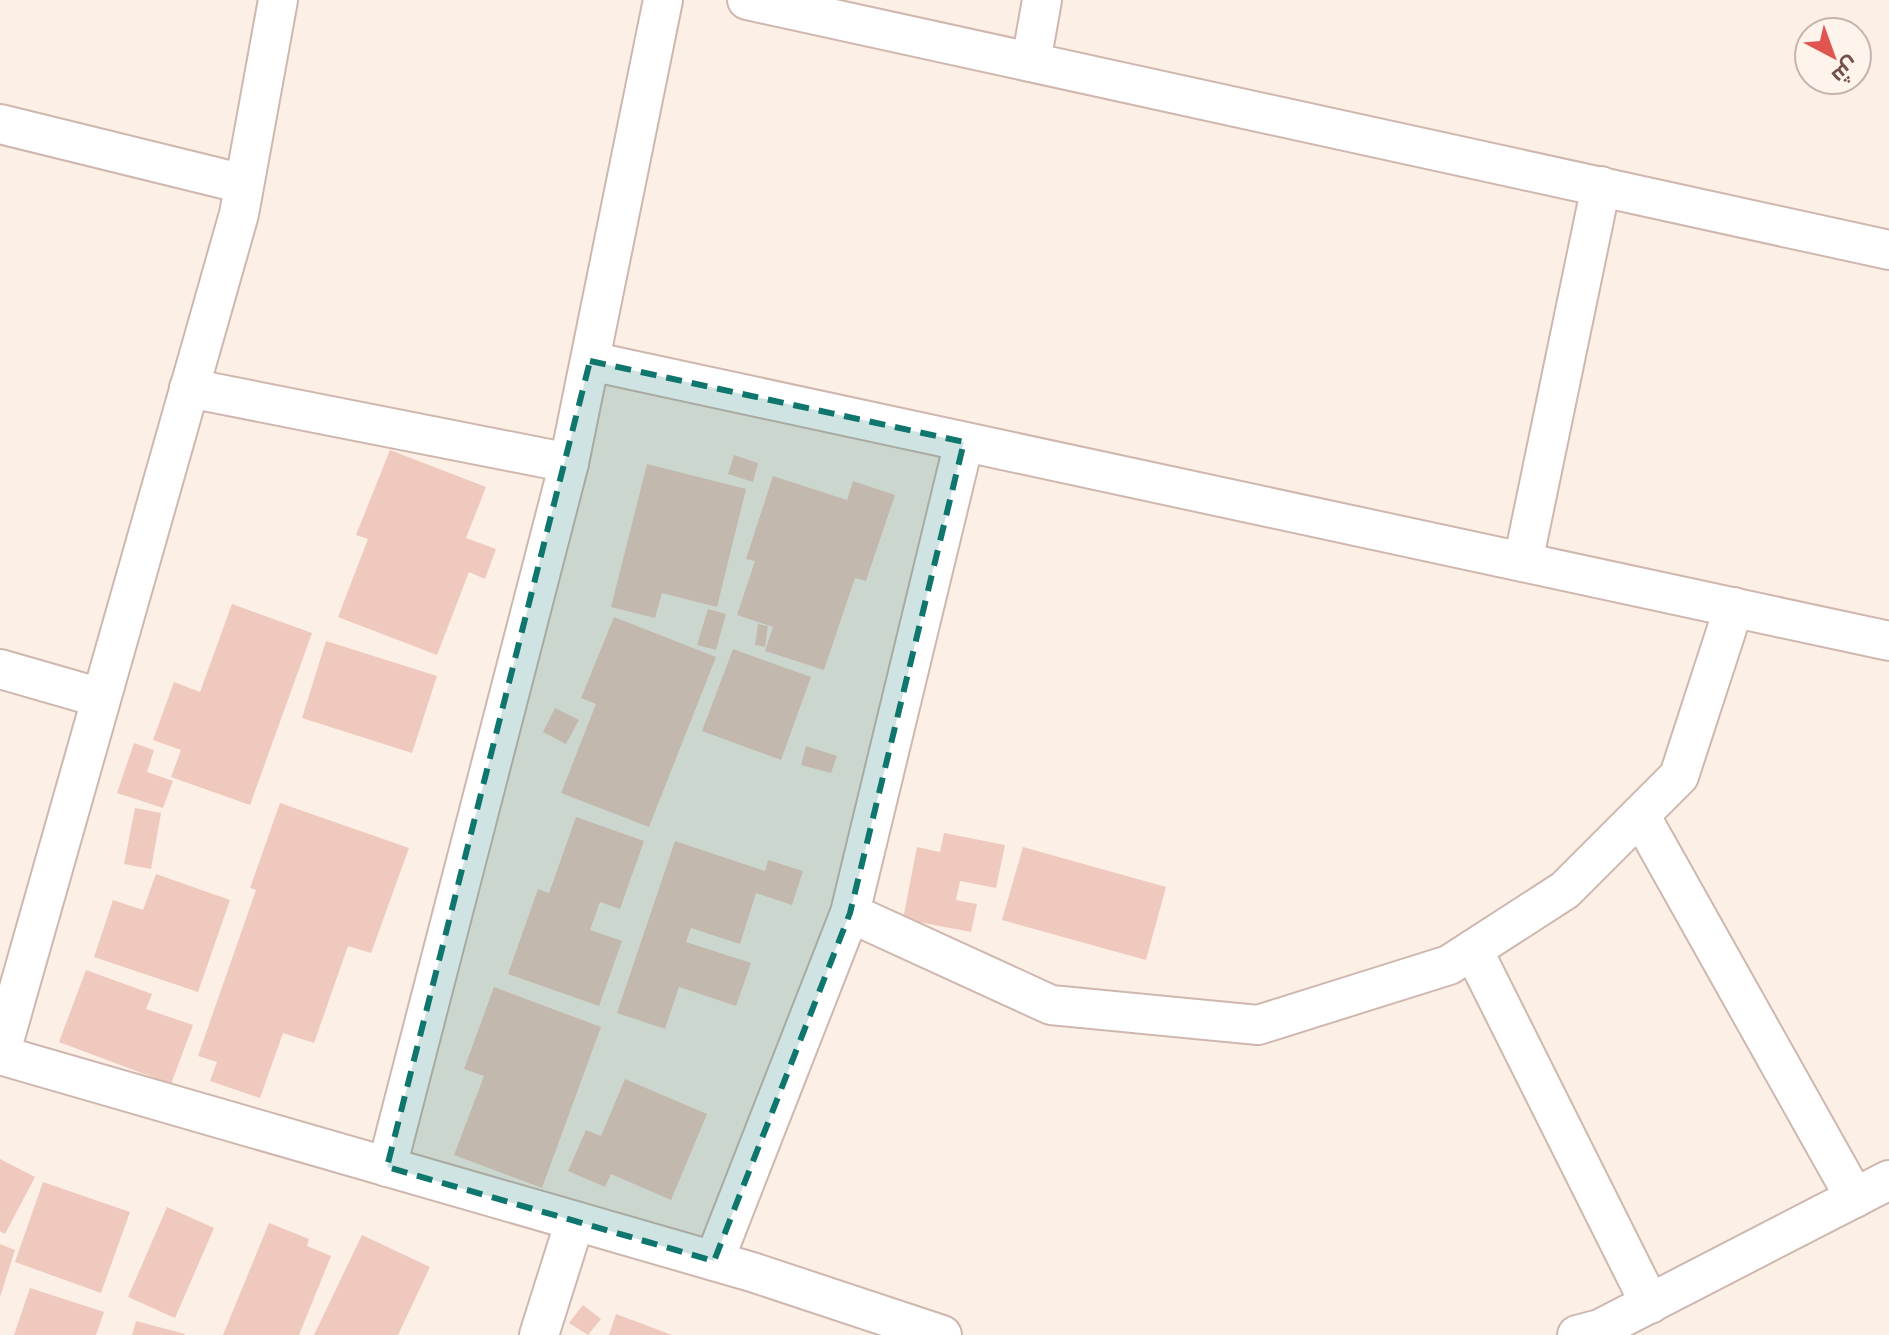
<svg xmlns="http://www.w3.org/2000/svg" width="1889" height="1335" viewBox="0 0 1889 1335" font-family="'PT Sans Narrow',Cairo,sans-serif">
<rect width="100%" height="100%" fill="#fbefe6"/>
<g fill="#f0c9be">
<polygon points="390,450 486,487 466,538 496,549 485,579 469,572 437,655 338,617 368,539 356,535"/>
<polygon points="734,455 758,463 753,482 728,474"/>
<polygon points="647,464 746,489 717,607 662,593 655,618 611,607"/>
<polygon points="773,476 847,500 853,481 895,495 866,581 855,578 824,670 765,651 773,627 737,615 755,561 746,559"/>
<polygon points="232,604 312,633 250,805 171,777 181,750 153,740 174,682 200,692"/>
<polygon points="708,609 726,614 716,650 697,645"/>
<polygon points="614,617 716,657 649,827 561,793 596,704 581,698"/>
<polygon points="758,624 768,626 765,647 755,645"/>
<polygon points="326,641 437,676 412,753 302,718"/>
<polygon points="733,649 811,677 781,760 702,731"/>
<polygon points="555,708 579,720 566,744 543,732"/>
<polygon points="134,743 154,750 147,772 173,781 163,808 117,793"/>
<polygon points="806,746 837,756 831,773 801,765"/>
<polygon points="280,803 409,848 371,953 348,946 314,1043 283,1033 260,1098 210,1081 217,1062 198,1056 256,890 250,888"/>
<polygon points="135,808 161,813 151,869 124,864"/>
<polygon points="576,817 644,841 620,909 600,902 590,930 622,941 599,1006 508,974 538,889 549,893"/>
<polygon points="944,833 1005,845 996,888 960,881 956,900 977,904 971,932 903,919 917,847 940,852"/>
<polygon points="675,841 765,871 768,860 803,871 792,905 756,893 740,944 691,928 686,942 751,963 736,1006 679,987 665,1029 617,1013"/>
<polygon points="1023,847 1166,887 1146,960 1002,920"/>
<polygon points="156,874 230,900 198,992 94,957 113,900 143,910"/>
<polygon points="86,970 152,994 146,1009 193,1025 171,1084 59,1042"/>
<polygon points="494,987 601,1027 542,1188 454,1155 484,1076 464,1069"/>
<polygon points="625,1079 707,1114 671,1200 611,1174 605,1187 568,1171 586,1130 601,1136"/>
<polygon points="0,1159 35,1177 5,1234 0,1231"/>
<polygon points="43,1182 130,1212 101,1293 15,1262"/>
<polygon points="167,1207 214,1228 175,1318 128,1297"/>
<polygon points="269,1223 309,1239 307,1246 331,1256 299,1335 223,1335"/>
<polygon points="362,1235 430,1267 398,1335 314,1335"/>
<polygon points="0,1244 15,1250 0,1297"/>
<polygon points="30,1288 104,1312 96,1335 14,1335"/>
<polygon points="583,1305 601,1319 588,1335 569,1323"/>
<polygon points="616,1314 672,1335 609,1335"/>
<polygon points="136,1321 185,1334 184,1335 132,1335"/>
</g>
<g fill="none" stroke-linecap="round" stroke-linejoin="round">
<defs>
<g id="minor">
<polyline points="747,0 1889,250"/>
<polyline points="1031,62 1042,0"/>
<polyline points="0,124 244,184"/>
<polyline points="590,361 1889,641"/>
<polyline points="189,388 569,463"/>
<polyline points="1523,562 1601,186"/>
<polyline points="0,669 101,698"/>
<polyline points="1640,815 1855,1198"/>
<polyline points="850,913 1051,1005 1258,1025 1449,965 1565,890 1679,776 1734,607"/>
<polyline points="1473,950 1650,1304"/>
<polyline points="0,1055 239,214 278,0"/>
<polyline points="0,1055 752,1272 942,1335"/>
<polyline points="387,1167 569,463 663,0"/>
<polyline points="714,1261 850,913 964,442"/>
<polyline points="539,1335 575,1221"/>
<polyline points="1577,1335 1600,1329 1889,1180"/>
</g>
</defs>
<use href="#minor" stroke="#cfb7af" stroke-width="42"/>
<use href="#minor" stroke="#fff" stroke-width="38"/>
</g>
<path fill="#0f766e" fill-opacity="0.2" stroke="#0f766e" stroke-width="6" stroke-dasharray="16 10" stroke-linejoin="round" d="M590,361l374,81 -114,471 -136,348 -327,-94z"/>
<g transform="translate(1833 56) rotate(139)"><circle r="38" fill="#fef4ec" stroke="#c6b3ac" stroke-width="2"/>
<path d="M0-6L14 30L0 20L-14 30Z" fill="#e05550"/>
<text y="-12" font-size="22" font-weight="bold" text-anchor="middle" fill="#73524b">ش</text>
</g>
</svg>
